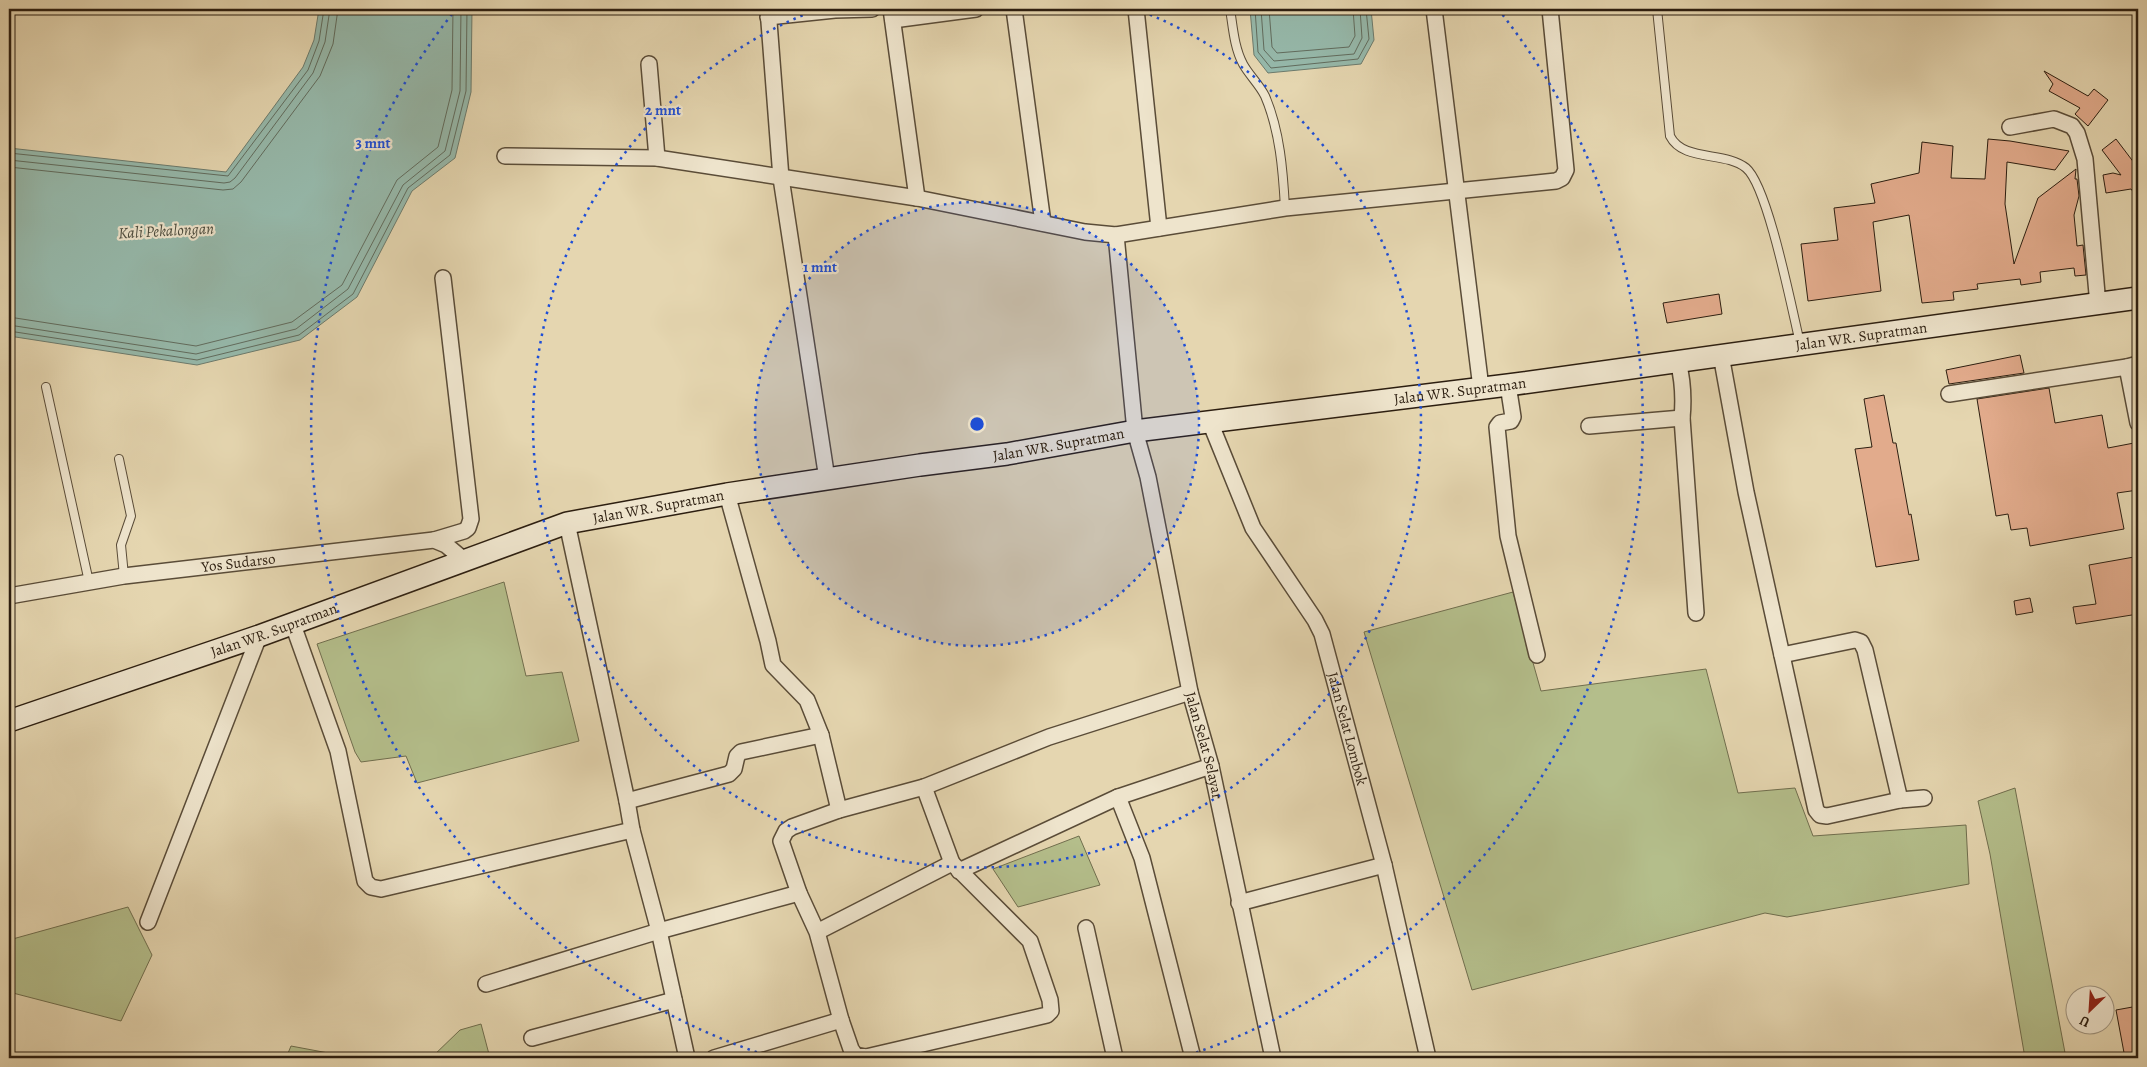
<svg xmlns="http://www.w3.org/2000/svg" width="2147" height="1067" viewBox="0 0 2147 1067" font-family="Alegreya,serif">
<rect width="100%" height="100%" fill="#e5d6b0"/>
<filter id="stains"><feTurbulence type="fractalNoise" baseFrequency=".004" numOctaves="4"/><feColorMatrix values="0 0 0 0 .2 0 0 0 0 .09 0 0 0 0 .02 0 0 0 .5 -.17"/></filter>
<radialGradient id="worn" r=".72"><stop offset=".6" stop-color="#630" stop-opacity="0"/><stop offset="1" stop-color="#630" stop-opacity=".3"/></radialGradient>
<g fill="#b4be8b" stroke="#706e4e">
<polygon points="504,582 526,676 562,672 579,741 417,783 406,756 361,762 355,752 317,644"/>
<polygon points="1513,592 1541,691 1706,669 1738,793 1795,788 1813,836 1966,825 1969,884 1787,917 1765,913 1472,990 1364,632"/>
<polygon points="2015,788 2066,1058 2025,1058 1990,854 1978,801"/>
<polygon points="1079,836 1100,885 1018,907 993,869"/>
<polygon points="128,907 152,955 121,1021 9,992 9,940"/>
<polygon points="481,1024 490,1058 431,1058 460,1030"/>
<polygon points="291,1046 339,1055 340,1058 286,1058"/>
</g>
<g fill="#96b9ab" stroke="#6c7b6d">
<polygon points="319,9 472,9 471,92 455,158 412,191 357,297 300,340 197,365 9,336 9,148 226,172 303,67 314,40"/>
<polygon points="1250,9 1371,9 1374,40 1361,64 1268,73 1254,55"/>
</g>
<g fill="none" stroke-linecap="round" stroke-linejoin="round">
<g stroke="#616c5e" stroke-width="1">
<polyline points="1255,9 1258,52 1271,68 1358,59 1369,39 1366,9"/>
<polyline points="1261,9 1264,50 1274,61 1354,54 1362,38 1360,9"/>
<polyline points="1269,9 1272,47 1277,53 1349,47 1355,36 1353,9"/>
<polyline points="9,153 228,176 308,70 319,41 324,9"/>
<polyline points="9,160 224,183 230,182 235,178 313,73 325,42 330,9"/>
<polyline points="9,167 223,190 233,189 241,182 320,76 333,44 338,9"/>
<polyline points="9,317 196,346 292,322 342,285 397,180 438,147 452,90 453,9"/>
<polyline points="9,325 196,354 296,329 348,289 403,185 445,151 460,91 461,9"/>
<polyline points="9,331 197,360 299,335 353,294 408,188 450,155 466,91 467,9"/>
</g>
</g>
<g fill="#e2ab8c" stroke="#2c1e10">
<polygon points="2044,71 2088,96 2094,89 2108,100 2088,126 2075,114 2080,108 2049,91 2053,84"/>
<polygon points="1988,139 2010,141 2069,151 2055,170 2007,162 2005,204 2014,264 2038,198 2076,169 2075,179 2077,179 2079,196 2074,215 2077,246 2083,245 2086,275 2075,276 2074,268 2040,272 2041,282 2021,285 2020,279 1977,284 1978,289 1953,292 1954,300 1922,303 1909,215 1873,222 1881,291 1808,301 1801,244 1838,240 1834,208 1875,203 1871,184 1919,173 1922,142 1953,146 1951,178 1985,179"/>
<polygon points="2116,139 2138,168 2138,198 2131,189 2106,193 2103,175 2113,173 2121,175 2102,150"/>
<polygon points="1719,294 1722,314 1667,323 1663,303"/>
<polygon points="2020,355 2024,373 1949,384 1946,370"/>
<polygon points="2049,388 2055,423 2102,415 2108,448 2134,443 2138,468 2138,490 2117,493 2124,529 2030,546 2027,528 2011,530 2008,514 1996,516 1977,399"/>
<polygon points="1884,395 1893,443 1896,443 1909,515 1911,514 1919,560 1876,567 1855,449 1872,447 1864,399"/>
<polygon points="2134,557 2138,582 2138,614 2076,624 2073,607 2096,604 2089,565"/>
<polygon points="2030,598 2033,612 2016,615 2014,601"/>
<polygon points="2138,1006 2138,1058 2125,1058 2116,1010"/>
</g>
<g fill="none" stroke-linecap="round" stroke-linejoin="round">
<defs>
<g id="lane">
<path d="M1230,9c3,18 4,38 13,55 6,11 16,20 22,32 15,35 18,75 20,112"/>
<path d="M1657,9l13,127c13,26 55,15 76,32 22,18 46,142 54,175"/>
<polyline points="46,387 89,582"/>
<polyline points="119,459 131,516 121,545 124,576"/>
</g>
<g id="street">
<polyline points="768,9 781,178 827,479"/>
<polyline points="891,9 917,198"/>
<polyline points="1014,9 1043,223"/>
<polyline points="1136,9 1159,228"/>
<polyline points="1434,9 1481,388"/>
<polyline points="768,17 835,10 872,9"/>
<polyline points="893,20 976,9"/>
<polyline points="649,64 657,158"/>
<polyline points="2010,127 2054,119 2072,126 2077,133 2085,159 2098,305"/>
<polyline points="505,156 657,158 917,198 1085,232 1116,235 1285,208 1556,181 1562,178 1566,170 1550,9"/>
<path id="s1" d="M1116,235l19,196 13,46 42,215 21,74 62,292"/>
<polyline points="1721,355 1746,492 1816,810 1820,815 1827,816 1900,800 1924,798"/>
<path d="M1678,361c5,20 6,37 4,57l14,195"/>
<polyline points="2138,364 2127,367 2138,423"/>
<polyline points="1508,385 1513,417 1511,421 1500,423 1497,427 1508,536 1537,655"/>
<polyline points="1949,394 2127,367"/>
<path id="s2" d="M1210,422l43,106 62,92 7,14 62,231 44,193"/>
<polyline points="1589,426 1682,418"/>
<polyline points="727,494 768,641 773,665 807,700 821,735 839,810"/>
<polyline points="567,523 627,801 632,830 659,931 687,1058"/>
<polyline points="434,540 464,531 468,528 471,519 443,278"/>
<path id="s3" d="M9,596l115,-20 310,-36 12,5 18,15"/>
<polyline points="292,622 338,751 365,881 371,887 381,889 632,830"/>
<polyline points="1782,655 1855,640 1861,642 1865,650 1900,800"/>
<polyline points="924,787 952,863"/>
<polyline points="1118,797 1142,858 1193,1058"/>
<polyline points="627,801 729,774 734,769 737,756 741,752 821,735"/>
<polyline points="959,871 1118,797 1211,766"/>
<polyline points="1239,903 1384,865"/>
<polyline points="148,922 259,636"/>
<polyline points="1086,928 1115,1058"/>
<polyline points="817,932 952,863 1030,941 1050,1000 1051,1011 1047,1015 866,1057 855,1055 851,1049 841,1020 817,932 799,893 781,841 786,831 792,827 839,810 924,787 1049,737 1190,692"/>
<polyline points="486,984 659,931 799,893"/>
<polyline points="532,1038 674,1000"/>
<polyline points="714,1058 841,1020"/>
</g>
<g id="secondary">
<path id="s4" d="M9,721l250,-85 308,-113 160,-29 193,-29 87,-11 128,-23 373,-46 630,-87"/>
</g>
</defs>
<use href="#lane" stroke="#5a4c38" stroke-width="10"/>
<use href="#street" stroke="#5a4c38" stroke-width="18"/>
<use href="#secondary" stroke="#2c1e10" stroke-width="24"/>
<use href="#lane" stroke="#eee4cc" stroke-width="8"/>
<use href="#street" stroke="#eee4cc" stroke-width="15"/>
<use href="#secondary" stroke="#eee4cc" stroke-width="21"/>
</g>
<circle cx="977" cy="424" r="222" fill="#1d4ed8" fill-opacity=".12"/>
<g fill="none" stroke="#1d4ed8" stroke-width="2.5" stroke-dasharray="2.5 5">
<circle cx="977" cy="424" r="222"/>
<path d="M1136 9A444 444 0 1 1 818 9"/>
<path d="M771 1057A666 666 0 0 1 456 9M1498 9A666 666 0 0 1 1183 1057"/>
</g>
<g text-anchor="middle" stroke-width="4.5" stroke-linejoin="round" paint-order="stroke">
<g font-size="15" fill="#2c1e10" stroke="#eee4cc">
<text dy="5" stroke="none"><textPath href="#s4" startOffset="1900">Jalan WR. Supratman</textPath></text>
<text dy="5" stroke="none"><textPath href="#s4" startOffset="1495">Jalan WR. Supratman</textPath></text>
<text dy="5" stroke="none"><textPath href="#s4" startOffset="1090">Jalan WR. Supratman</textPath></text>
<text dy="5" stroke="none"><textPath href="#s4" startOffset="685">Jalan WR. Supratman</textPath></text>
<text dy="5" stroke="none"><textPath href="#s3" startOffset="232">Yos Sudarso</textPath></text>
<text dy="5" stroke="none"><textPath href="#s4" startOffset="280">Jalan WR. Supratman</textPath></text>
<text dy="5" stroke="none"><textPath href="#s2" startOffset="339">Jalan Selat Lombok</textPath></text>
<text dy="5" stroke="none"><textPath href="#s1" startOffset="519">Jalan Selat Selayar</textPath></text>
</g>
<g font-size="16" font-style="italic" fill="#4c4c3e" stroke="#eee4cc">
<text transform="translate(166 230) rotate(-3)" y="6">Kali Pekalongan</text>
</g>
</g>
<circle cx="977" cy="424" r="8" fill="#1d4ed8" stroke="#eee4cc" stroke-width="2.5"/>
<g font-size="15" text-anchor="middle" font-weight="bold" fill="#1d4ed8" stroke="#eee4cc" stroke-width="4.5" stroke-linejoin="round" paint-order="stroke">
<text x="663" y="115">2 mnt</text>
<text x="373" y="148">3 mnt</text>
<text x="820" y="272">1 mnt</text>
</g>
<rect width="2147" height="1067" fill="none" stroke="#e5d6b0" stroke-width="30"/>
<rect x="10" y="10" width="2127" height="1047" fill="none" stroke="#2c1e10" stroke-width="2.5"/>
<rect x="15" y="15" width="2117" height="1037" fill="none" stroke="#2c1e10"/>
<g transform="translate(2090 1010) rotate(205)"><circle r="24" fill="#eee4cc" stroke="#a09581"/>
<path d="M0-4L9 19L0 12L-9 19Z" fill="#8f2418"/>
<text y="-8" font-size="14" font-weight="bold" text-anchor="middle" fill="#2c1e10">U</text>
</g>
<rect width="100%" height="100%" filter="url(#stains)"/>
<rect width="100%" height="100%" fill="url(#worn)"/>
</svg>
